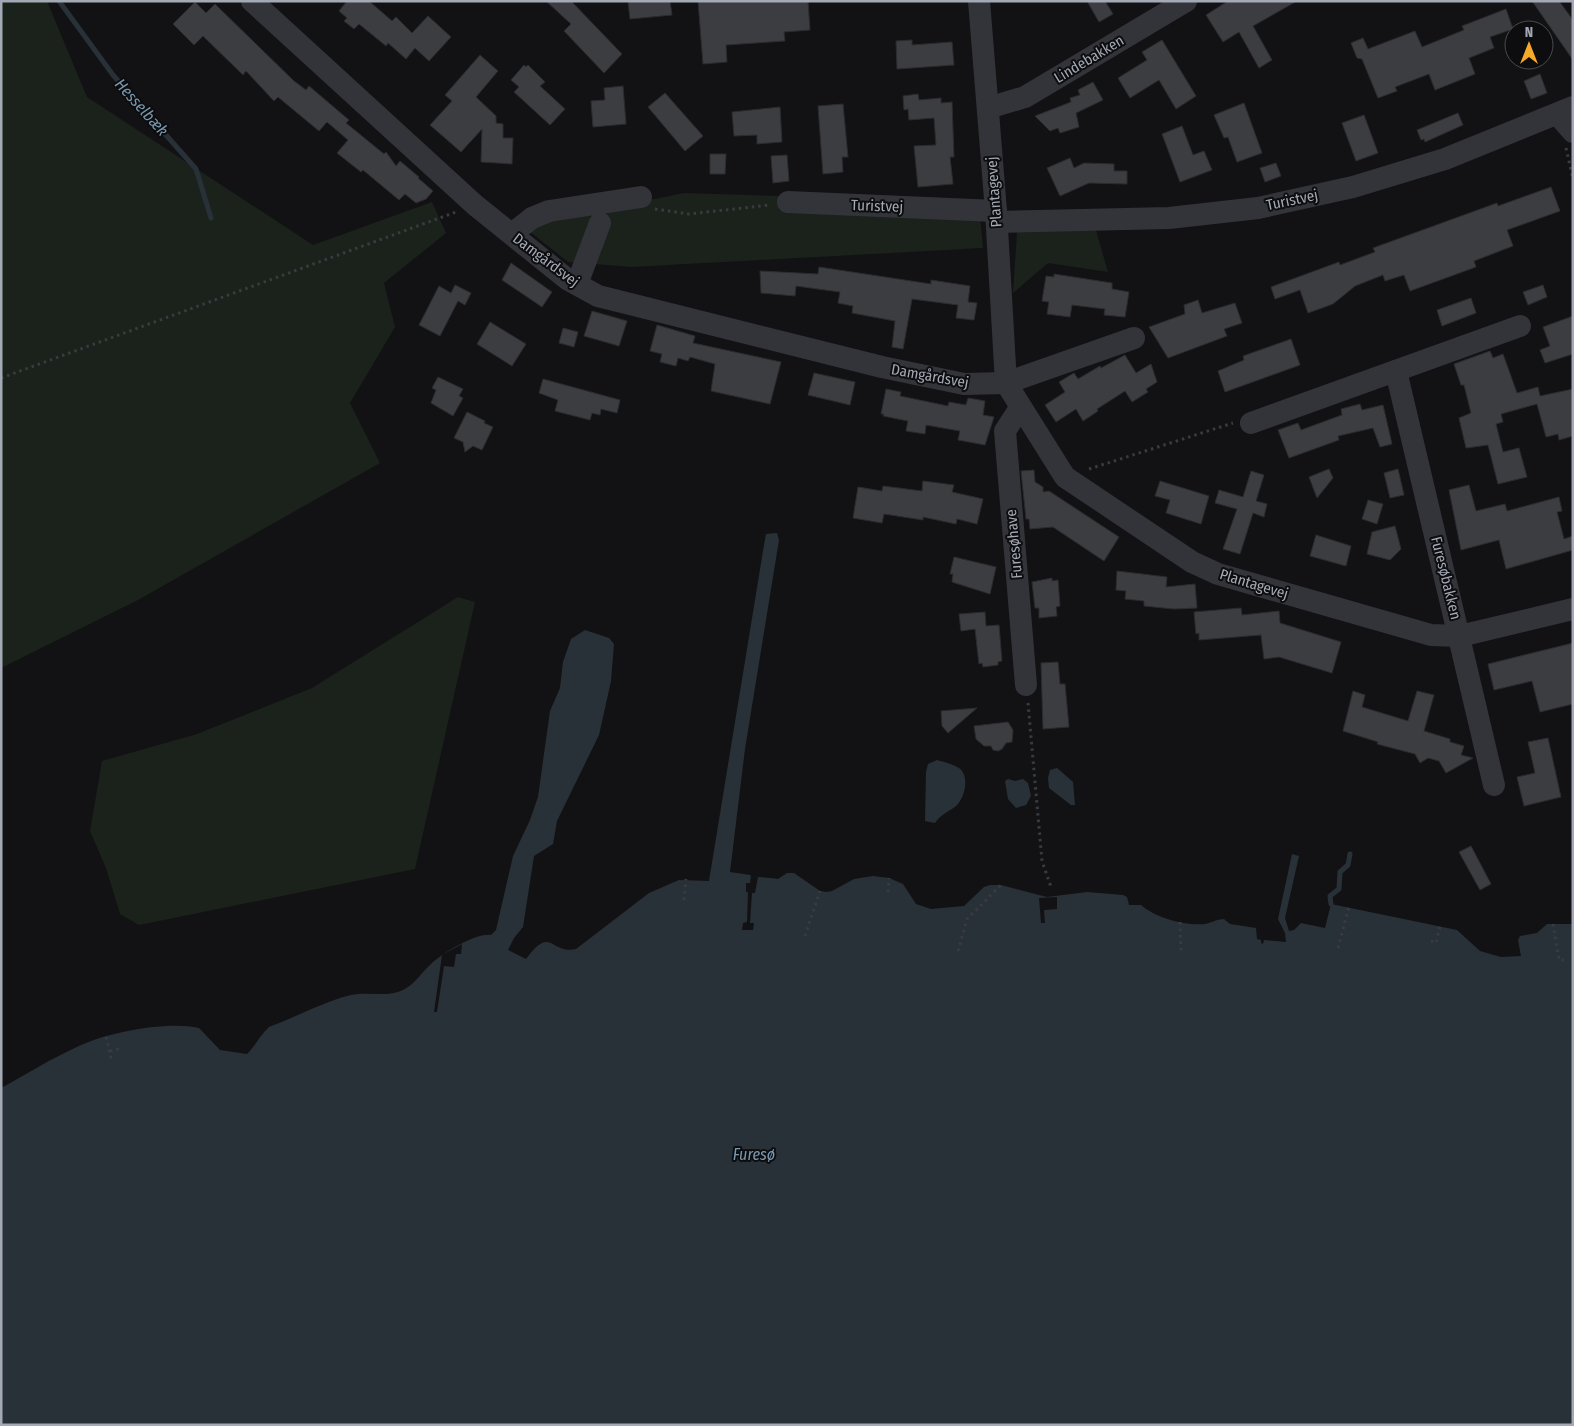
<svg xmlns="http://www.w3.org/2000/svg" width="1574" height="1426" viewBox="0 0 1574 1426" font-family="'Fira Sans Condensed',sans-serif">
<rect width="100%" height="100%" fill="#121214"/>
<g fill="#1a221b">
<polygon points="1,1 47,1 87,97 313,245 432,202 446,233 384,283 395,327 350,403 380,463 138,600 1,668"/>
<polygon points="684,193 780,196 980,215 983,248 632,267 568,262 529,231 529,225"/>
<polygon points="1095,227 1108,272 1048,263 1013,293 1017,232"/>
<polygon points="458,597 475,602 415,869 139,925 120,914 106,868 90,831 102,761 197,734 312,688"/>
</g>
<g fill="#283138">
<path d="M777,533l2,7 -34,209 -15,123 48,7 9,-6h7l26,18 6,1 6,-1 22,-12 19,-3 16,2 14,6 13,20 15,5 33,-3 20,-19 6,-2h11l46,12 40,-5 36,3 4,2 2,8h12c15,13 44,21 64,19 6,-1 12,-5 19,-5l6,5 26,4 1,11 4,1v3l2,1 1,-4 22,2 -1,-9 -7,-14 14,-65 7,2 -14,62 4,13 5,-1 7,-7 24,5 6,-24 126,26 23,21 21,6 20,-1 -3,-16 2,-4 17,-3 10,-9h26v501h-1572v-337c26,-14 51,-30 78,-42 30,-14 88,-25 120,-18l21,22 27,4c8,-7 12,-18 22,-27 27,-10 54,-25 82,-32 17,-4 36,3 52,-5 12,-6 18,-17 28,-26 12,-11 44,-31 60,-29l5,-5 17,-74 17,-36 8,-23 12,-86 10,-23 3,-26 8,-23 14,-9 24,8 5,6 -3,37 -12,54 -42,86 -4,23 -19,12 -11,71 -9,11 -6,12 18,9c26,-35 24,-4 50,-10l73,-56 30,-13 30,1 55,-336 2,-11z"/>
<path d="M937,760c6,2 16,4 22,8 11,8 6,30 -3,38 -8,6 -16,9 -21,17l-10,-2 1,-49 2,-8z"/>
<polygon points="1057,768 1073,782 1075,805 1071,805 1049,788 1048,778 1050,770"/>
<polygon points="1008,779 1015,781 1023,779 1028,783 1031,796 1026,805 1016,808 1008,799 1005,781"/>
</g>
<g fill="#121214">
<polygon points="751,874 774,875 774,878 758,877 755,893 752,893 750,923 754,923 753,930 742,930 743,923 747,922 748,892 746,892 746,883 750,883"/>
<polygon points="1057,897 1057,909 1044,910 1045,923 1041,923 1039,898"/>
<polygon points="462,944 461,954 456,954 454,967 444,966 437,1012 434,1012 442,955"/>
</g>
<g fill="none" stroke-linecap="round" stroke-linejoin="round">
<g stroke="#283138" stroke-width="5">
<polyline points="59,1 113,75 196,169 211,218"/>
<polyline points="1331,904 1330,896 1339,889 1340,872 1348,865 1350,854"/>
</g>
</g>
<g fill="#3c3d41" stroke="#2c2c30">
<polygon points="347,1 369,1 392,21 396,17 412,33 428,16 451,37 429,61 415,48 406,59 388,43 386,46 359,24 354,29 344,21 347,18 339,11"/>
<polygon points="546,1 571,1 622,54 604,73 564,31 571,24"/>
<polygon points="628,1 670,1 672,15 630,19"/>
<polygon points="698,1 808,1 810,30 784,32 785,41 726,45 727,62 703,64"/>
<polygon points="1087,1 1105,1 1113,14 1099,22"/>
<polygon points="1228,1 1297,1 1253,26 1272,60 1259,68 1239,32 1223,42 1206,15"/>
<polygon points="1532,1 1559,1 1573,20 1573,60"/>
<polygon points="195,2 206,13 215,4 294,81 306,90 309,86 349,120 346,123 384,154 386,152 396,166 400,161 419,177 418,178 433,191 426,199 416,203 405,194 399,200 363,170 361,172 337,153 348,140 327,122 319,131 278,97 274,101 246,71 243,75 203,36 194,45 173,24"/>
<polygon points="1506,9 1513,29 1490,37 1494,48 1469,58 1475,74 1435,90 1429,74 1395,87 1397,91 1378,98 1362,59 1357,58 1351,43 1363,38 1368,49 1415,31 1422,47 1464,30 1462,26"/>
<polygon points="912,40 912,45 952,42 954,65 897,69 896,41"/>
<polygon points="1162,40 1196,96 1176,109 1159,80 1130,98 1118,78 1147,60 1142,52"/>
<polygon points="480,55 498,71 476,97 496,116 496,123 503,124 503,138 513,138 512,164 481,162 482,129 461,152 430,125 452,101 445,95"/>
<polygon points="524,65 526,67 528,65 545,82 540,86 565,109 550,125 514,92 519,87 511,80"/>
<polygon points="1540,74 1547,93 1531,99 1524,81"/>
<polygon points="1093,82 1103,100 1076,113 1079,127 1060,133 1058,128 1050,131 1035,116 1071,102 1070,98 1080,95 1078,90"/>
<polygon points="623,86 626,124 593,127 591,101 605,100 604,88"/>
<polygon points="665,93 703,136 685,151 648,107"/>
<polygon points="918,94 919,100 941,98 941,103 952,102 954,157 950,157 953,184 918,187 914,146 936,145 934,118 909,120 908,109 904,110 903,96"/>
<polygon points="1244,103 1262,153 1237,162 1228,137 1224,138 1214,115"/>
<polygon points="843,104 848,157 842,157 843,172 823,174 818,106"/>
<polygon points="780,107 782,142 757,144 757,135 734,136 732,112"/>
<polygon points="1458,113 1463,125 1425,142 1424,139 1421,140 1417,130"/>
<polygon points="1364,115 1378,153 1356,161 1342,123"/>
<polygon points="1182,126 1193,155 1204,151 1212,170 1180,182 1162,134"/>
<polygon points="710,154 726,154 725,174 710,174"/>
<polygon points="787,155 789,181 773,183 771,156"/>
<polygon points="1070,158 1074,168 1084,163 1114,164 1114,171 1127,171 1127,184 1089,183 1060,196 1047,168"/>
<polygon points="1276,163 1281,176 1265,182 1260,168"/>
<polygon points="1551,187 1560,211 1507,230 1513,246 1474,261 1476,267 1410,291 1404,275 1385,281 1383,275 1355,286 1333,304 1308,313 1300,290 1275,299 1271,287 1339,262 1340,265 1375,252 1373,248 1497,203 1498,206"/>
<polygon points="511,263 552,292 542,307 502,280"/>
<polygon points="819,267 931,284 931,280 970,286 968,302 977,303 974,320 956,318 958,305 912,299 903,349 892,347 895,321 852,313 853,306 838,303 840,292 796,286 795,296 761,293 760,271 818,274"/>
<polygon points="1054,274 1112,283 1112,289 1129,292 1125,317 1104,315 1105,309 1072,305 1070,317 1047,314 1049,302 1042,301 1046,276 1054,277"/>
<polygon points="455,285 471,293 465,305 458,301 440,336 419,325 439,286 451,293"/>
<polygon points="1543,285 1547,297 1528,305 1523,292"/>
<polygon points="1471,298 1476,313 1442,326 1437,310"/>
<polygon points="1198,300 1202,313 1235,303 1242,323 1224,329 1227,336 1168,358 1149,327 1185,314 1184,305"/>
<polygon points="592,311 627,321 619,346 584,336"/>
<polygon points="1573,316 1573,354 1545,363 1540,350 1550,346 1543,327"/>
<polygon points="490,322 526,344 512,366 477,344"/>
<polygon points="657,325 695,336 693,343 781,362 770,404 711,391 715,364 690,357 688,361 678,358 676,366 660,362 662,354 650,351"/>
<polygon points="563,328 578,332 574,347 559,343"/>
<polygon points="1291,339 1300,365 1225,392 1218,371 1244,360 1243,356"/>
<polygon points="1490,351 1493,358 1503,354 1517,393 1538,387 1540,396 1573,389 1573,436 1559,440 1558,434 1546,437 1537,404 1501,414 1503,422 1496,424 1503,452 1519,448 1527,477 1498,484 1488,445 1466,448 1459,418 1471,413 1464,385 1461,385 1454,364"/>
<polygon points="1125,355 1136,373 1151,364 1157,382 1146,389 1148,392 1132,402 1125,391 1097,409 1098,411 1083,421 1076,409 1056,422 1045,405 1065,392 1059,382 1074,373 1078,379 1100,366 1101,368"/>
<polygon points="814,373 855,382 850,405 808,395"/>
<polygon points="438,377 463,389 459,396 463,398 453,416 431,403 436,390 432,388"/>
<polygon points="543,379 620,400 617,413 601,409 600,415 592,413 590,420 555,411 558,400 539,393"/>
<polygon points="886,389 901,392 900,396 948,406 949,402 966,405 968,398 985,401 983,415 994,417 985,445 958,440 960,431 926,425 925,434 906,431 908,421 883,416 884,414 881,414"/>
<polygon points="1360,404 1362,410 1383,405 1392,444 1380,447 1373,428 1338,436 1339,440 1289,458 1278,430 1298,423 1301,430 1342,415 1341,409"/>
<polygon points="467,412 485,421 484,423 493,427 482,450 473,446 465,452 463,442 454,438"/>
<polygon points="1329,469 1333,478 1317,498 1309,477"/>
<polygon points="1398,469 1404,495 1390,498 1384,473"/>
<polygon points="1034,470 1035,482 1043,487 1043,492 1049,491 1119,537 1104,561 1053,527 1030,529 1029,519 1026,519 1021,471"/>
<polygon points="1251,471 1264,475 1256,501 1267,504 1264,517 1253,513 1240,554 1223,549 1237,509 1215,503 1219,490 1243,497"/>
<polygon points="923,481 954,485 952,492 983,499 977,524 957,519 956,524 923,517 923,520 884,514 882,523 853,518 858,487 882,491 883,486 922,491"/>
<polygon points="1160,481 1209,496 1201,524 1166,513 1170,500 1155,496"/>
<polygon points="1469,485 1476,511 1505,504 1507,511 1559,497 1562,511 1557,512 1564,539 1573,536 1573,550 1506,569 1499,540 1461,550 1449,490"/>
<polygon points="1368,500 1383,504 1377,524 1362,519"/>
<polygon points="1395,526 1401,549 1390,560 1367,554 1372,532"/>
<polygon points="1316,535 1351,546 1346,566 1310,556"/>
<polygon points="954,557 996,567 990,594 952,582 953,574 950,574"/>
<polygon points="1117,571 1167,577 1166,587 1195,584 1197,608 1174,609 1144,606 1144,601 1125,599 1126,591 1116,590"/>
<polygon points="1052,578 1052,581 1058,580 1060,606 1056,607 1057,616 1039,618 1039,608 1035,608 1032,582"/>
<polygon points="1241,608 1242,615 1279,611 1280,623 1341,642 1332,673 1279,657 1264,659 1261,635 1199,640 1199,633 1196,634 1194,612"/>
<polygon points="985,612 986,626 999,625 1002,661 998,662 998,665 983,667 982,663 979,664 975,629 961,631 959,614"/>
<polygon points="1573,643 1573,704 1540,712 1532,681 1494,690 1488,664"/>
<polygon points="1058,662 1060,684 1065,684 1069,727 1043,729 1041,663"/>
<polygon points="1353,691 1365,695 1362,707 1408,721 1417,691 1434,695 1424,731 1450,739 1450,742 1464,746 1461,755 1473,758 1446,773 1439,761 1428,758 1420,763 1415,754 1377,744 1378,742 1343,731"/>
<polygon points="977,708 948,733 942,726 941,711"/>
<polygon points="1008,722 1013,730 1012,742 1006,743 1002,749 998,751 993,750 991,746 984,746 976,739 974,726"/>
<polygon points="1548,738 1561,797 1524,806 1517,777 1535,773 1528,742"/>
<polygon points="1471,846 1491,884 1480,890 1459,852"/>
</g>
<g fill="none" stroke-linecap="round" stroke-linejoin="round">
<g stroke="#393b40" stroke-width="3" stroke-dasharray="2.5 4" stroke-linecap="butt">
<polyline points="1566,148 1573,179"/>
<polyline points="655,209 689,214 770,205"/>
<polyline points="1,378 456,212"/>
<polyline points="1089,469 1233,423"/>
<polyline points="1028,703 1042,861 1051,887"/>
<polyline points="888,892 889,878"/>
<polyline points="684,900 686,879"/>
<polyline points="1180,922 1181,953"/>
<polyline points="1553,924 1559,960 1565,960"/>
<polyline points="805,936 820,891"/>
<polyline points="1431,941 1436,943 1440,926"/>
<polyline points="1338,948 1349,907"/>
<polyline points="958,951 967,919 1001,885"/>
<polyline points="106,1037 112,1062"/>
<polyline points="110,1051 122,1048"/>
</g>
<g stroke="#333439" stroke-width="22">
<polyline points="252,1 475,205 567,279 598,296 882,367 964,384 1006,383 1134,338"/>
<polyline points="979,1 996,211 1006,383 1065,477 1192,562 1218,574 1431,635 1460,636 1573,609"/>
<polyline points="988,108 1025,97 1186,1"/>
<polyline points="1558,115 1573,132"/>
<polyline points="788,202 996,211"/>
<polyline points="997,222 1169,218 1258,208 1353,187 1445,159 1573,107"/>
<polyline points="512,234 532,218 549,211 641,197"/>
<polyline points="577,284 600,223"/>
<polyline points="1396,371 1494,785"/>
<polyline points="1020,408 1005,431 1026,685"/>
<polyline points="1251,423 1520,326"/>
</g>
</g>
<g text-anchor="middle" stroke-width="4" stroke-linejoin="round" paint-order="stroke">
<g font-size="15" fill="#a3a9b5" stroke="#0d0d0f">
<text transform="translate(1089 59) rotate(-31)" y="5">Lindebakken</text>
<text transform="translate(994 192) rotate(-94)" y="5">Plantagevej</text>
<text transform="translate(1292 200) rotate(-12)" y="5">Turistvej</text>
<text transform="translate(877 206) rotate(2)" y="5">Turistvej</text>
<text transform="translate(546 260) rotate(37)" y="5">Damgårdsvej</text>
<text transform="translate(930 376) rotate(10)" y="5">Damgårdsvej</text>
<text transform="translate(1014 544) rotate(-95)" y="5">Furesøhave</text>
<text transform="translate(1446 578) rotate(76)" y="5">Furesøbakken</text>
<text transform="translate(1254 584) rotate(17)" y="5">Plantagevej</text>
</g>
<g font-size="16" font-style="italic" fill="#7999b1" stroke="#0d0d0f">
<text transform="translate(142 107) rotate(48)" y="6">Hesselbæk</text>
<text x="754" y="1160">Furesø</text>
</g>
</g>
<rect width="1574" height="1426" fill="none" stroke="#a3a9b5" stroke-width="5"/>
<g transform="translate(1529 45)"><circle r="24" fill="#0d0d0f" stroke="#494b51"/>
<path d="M0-4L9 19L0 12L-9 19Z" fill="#f6a928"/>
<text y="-8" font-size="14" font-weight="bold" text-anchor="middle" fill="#a3a9b5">N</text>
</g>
</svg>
